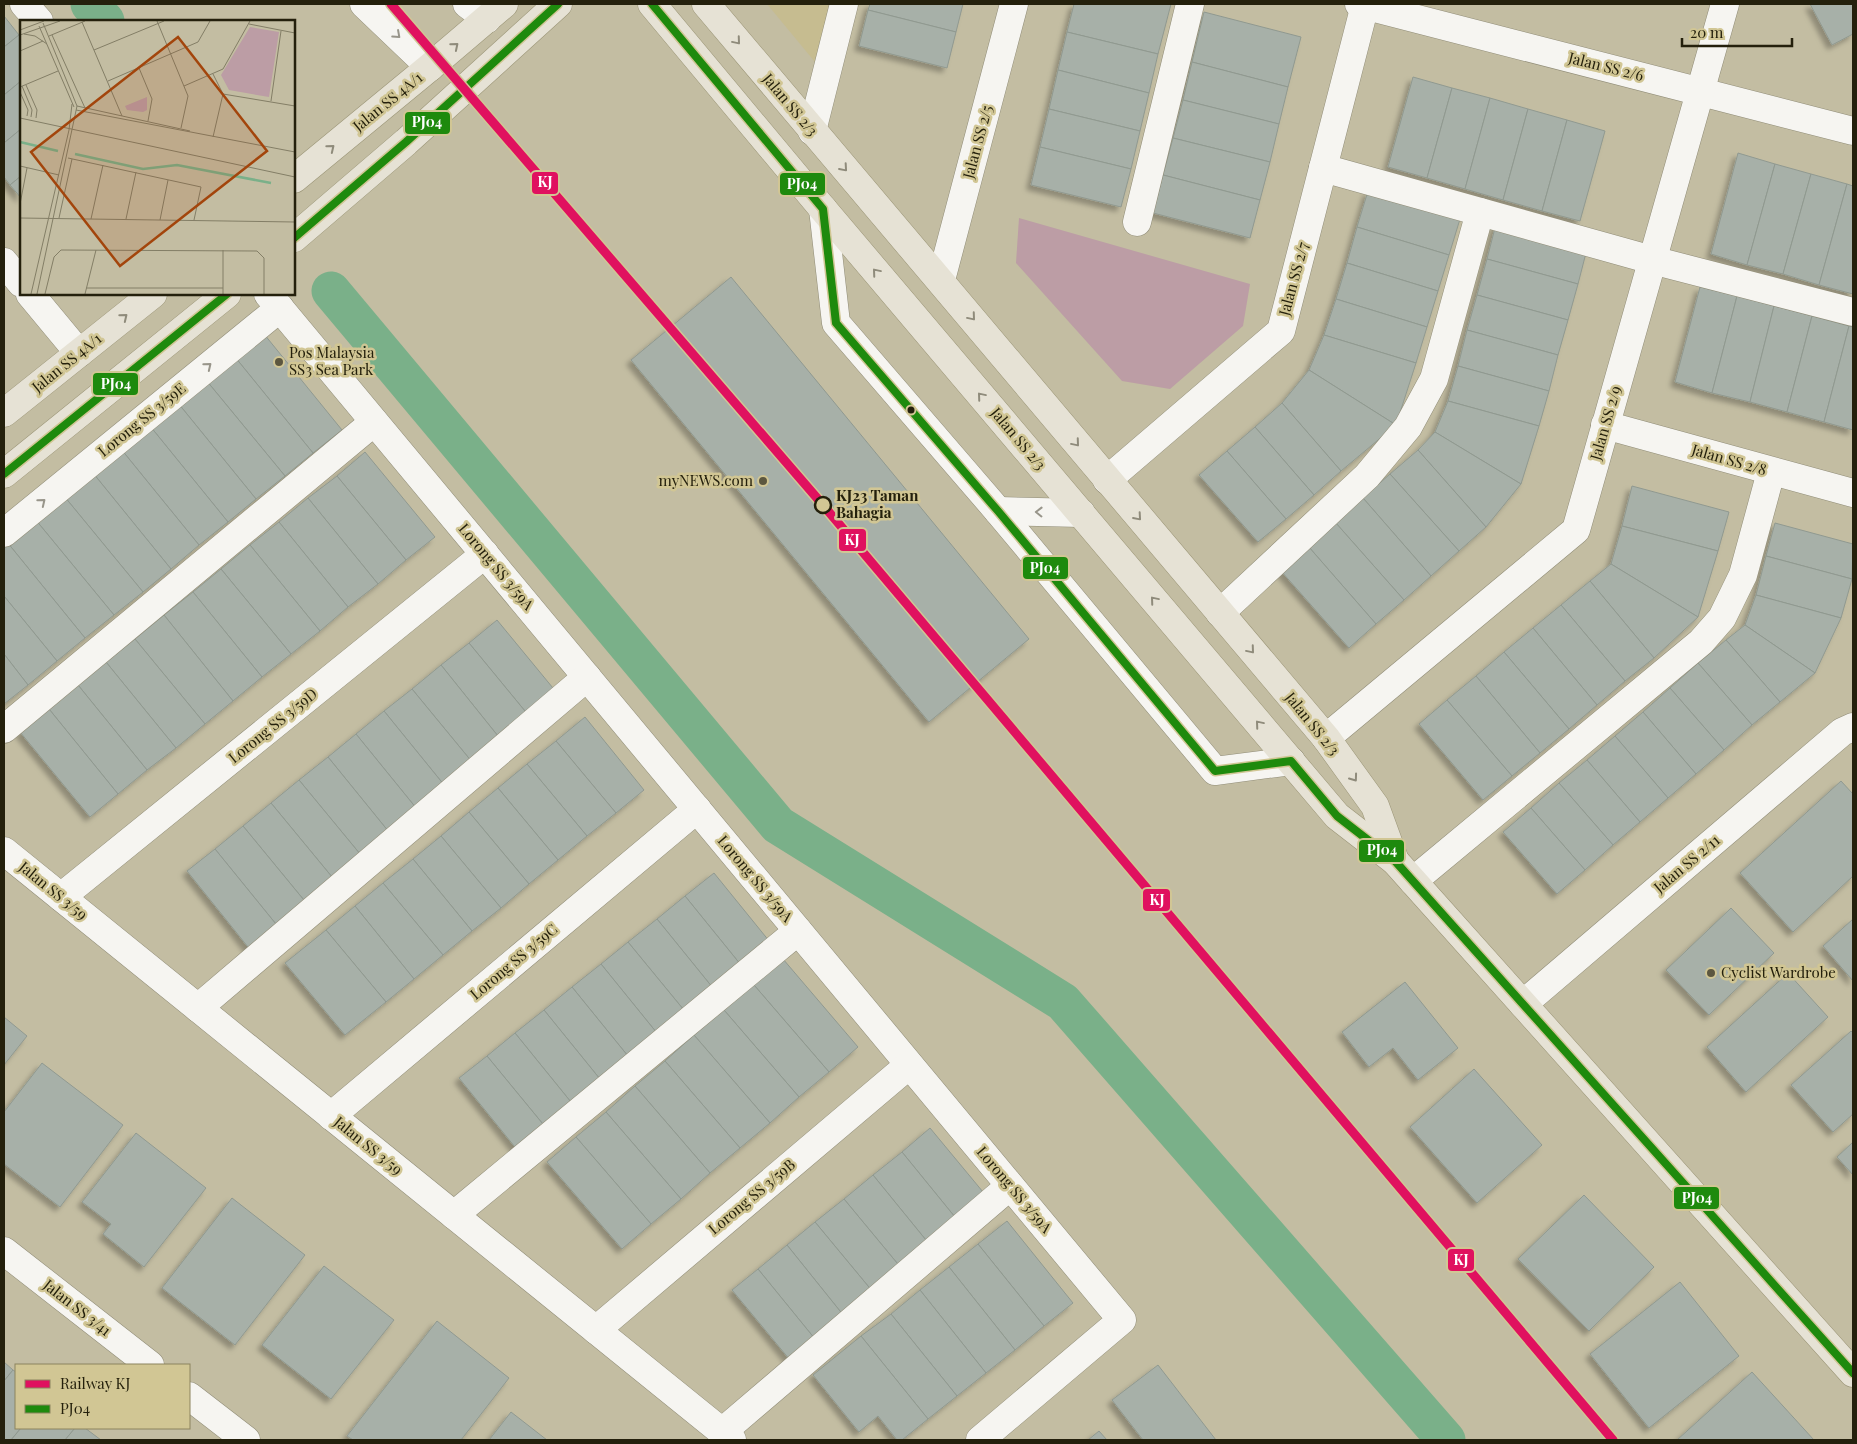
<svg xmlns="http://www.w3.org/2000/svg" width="1857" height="1444" viewBox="0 0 1857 1444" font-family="'Playfair Display',serif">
<defs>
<filter id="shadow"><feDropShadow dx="-4.5" dy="4.5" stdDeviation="2.5" flood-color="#0004"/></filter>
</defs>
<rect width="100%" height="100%" fill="#c3bda2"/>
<polygon fill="#c6bc90" points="767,4 856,4 834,85"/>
<polygon fill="#bc9da5" points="1019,218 1250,284 1243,326 1170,389 1122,381 1016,263"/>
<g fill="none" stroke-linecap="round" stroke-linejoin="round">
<g stroke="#7ab089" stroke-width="39">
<polyline points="90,4 105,21"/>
<polyline points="331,291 778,825 1063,1002 1446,1440"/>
</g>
</g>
<g fill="#a7b0a8" stroke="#909990" filter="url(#shadow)">
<polygon points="870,4 963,4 956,32 868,10"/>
<polygon points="1074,4 1171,4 1158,54 1067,32"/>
<polygon points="1810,4 1853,4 1853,34 1832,45"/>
<polygon points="868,10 956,32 947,68 859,46"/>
<polygon points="1204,12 1301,37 1288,87 1192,62"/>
<polygon points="4,16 19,35 4,47"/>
<polygon points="1067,32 1158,54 1149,93 1058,70"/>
<polygon points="19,35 21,38 21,81 4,95 4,47"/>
<polygon points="1192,62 1288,87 1279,124 1183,100"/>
<polygon points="1058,70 1149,93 1140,131 1049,109"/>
<polygon points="1413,77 1452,88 1427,178 1388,167"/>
<polygon points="21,81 21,129 4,143 4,95"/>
<polygon points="1452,88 1490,98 1465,189 1427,178"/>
<polygon points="1490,98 1528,109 1503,200 1465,189"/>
<polygon points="1183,100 1279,124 1270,162 1173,138"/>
<polygon points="1049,109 1140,131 1131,169 1040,147"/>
<polygon points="1528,109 1567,120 1542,211 1503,200"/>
<polygon points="1567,120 1605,131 1580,221 1542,211"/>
<polygon points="21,129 21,176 10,185 4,177 4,143"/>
<polygon points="1173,138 1270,162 1260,200 1163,175"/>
<polygon points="1040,147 1131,169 1121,207 1031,185"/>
<polygon points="1738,153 1775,164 1747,265 1711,254"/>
<polygon points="1775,164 1811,174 1783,274 1747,265"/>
<polygon points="1811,174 1847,184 1819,285 1783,274"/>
<polygon points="1163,175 1260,200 1250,238 1153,213"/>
<polygon points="21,176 21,198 10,185"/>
<polygon points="1847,184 1853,186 1853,294 1819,285"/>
<polygon points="1368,191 1460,219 1449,255 1357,227"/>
<polygon points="1496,224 1587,249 1578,284 1487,259"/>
<polygon points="1357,227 1449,255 1438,291 1347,263"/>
<polygon points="1487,259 1578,284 1568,320 1477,295"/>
<polygon points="1347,263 1438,291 1427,327 1336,299"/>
<polygon points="731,277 1029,639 929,722 631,360"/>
<polygon points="1700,287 1737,296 1712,393 1675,382"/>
<polygon points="1477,295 1568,320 1558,355 1467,330"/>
<polygon points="1737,296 1774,306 1750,402 1712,393"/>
<polygon points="1336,299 1427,327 1416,363 1324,335"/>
<polygon points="1774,306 1812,316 1787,412 1750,402"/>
<polygon points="1812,316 1849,326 1824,422 1787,412"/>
<polygon points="1849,326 1853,327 1853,430 1824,422"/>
<polygon points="1467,330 1558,355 1549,391 1458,366"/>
<polygon points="264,334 342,430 313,453 235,357"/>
<polygon points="1324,335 1416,363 1396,425 1309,370"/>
<polygon points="235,357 313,453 285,476 206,380"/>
<polygon points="1458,366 1549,391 1539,426 1448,401"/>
<polygon points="1309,370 1396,425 1341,471 1282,403"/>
<polygon points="206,380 285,476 256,499 178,403"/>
<polygon points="1448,401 1539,426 1521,484 1435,432"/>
<polygon points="178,403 256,499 228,522 150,426"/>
<polygon points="1282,403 1341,471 1314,495 1255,427"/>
<polygon points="150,426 228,522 199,545 121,449"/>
<polygon points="1255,427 1314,495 1286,519 1227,451"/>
<polygon points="1435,432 1521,484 1486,527 1418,450"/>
<polygon points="121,449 199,545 171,569 93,473"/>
<polygon points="1418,450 1486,527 1459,551 1390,474"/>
<polygon points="1227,451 1286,519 1258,542 1199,475"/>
<polygon points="365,452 435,537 406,560 337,476"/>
<polygon points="93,473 171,569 143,592 64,496"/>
<polygon points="1390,474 1459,551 1431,576 1363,498"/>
<polygon points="337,476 406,560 378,584 308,498"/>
<polygon points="1632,486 1729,512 1718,551 1622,526"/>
<polygon points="64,496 143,592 114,615 35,519"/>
<polygon points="308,498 378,584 348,607 279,522"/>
<polygon points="1363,498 1431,576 1404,600 1335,522"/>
<polygon points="35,519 114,615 85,638 7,542"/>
<polygon points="279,522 348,607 320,631 250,545"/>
<polygon points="1335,522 1404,600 1376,624 1308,546"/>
<polygon points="1775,523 1853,544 1852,579 1766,556"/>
<polygon points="1622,526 1718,551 1698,617 1611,564"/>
<polygon points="7,542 85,638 57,661 4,596 4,544"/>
<polygon points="250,545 320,631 291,654 221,569"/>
<polygon points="1308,546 1376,624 1349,648 1281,571"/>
<polygon points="1766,556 1852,579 1841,618 1756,595"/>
<polygon points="1611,564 1698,617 1654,658 1590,581"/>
<polygon points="221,569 291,654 262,677 193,592"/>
<polygon points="1590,581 1654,658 1625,681 1561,605"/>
<polygon points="193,592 262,677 233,701 164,615"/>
<polygon points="1756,595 1841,618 1815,673 1745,625"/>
<polygon points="4,596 57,661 28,685 4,654"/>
<polygon points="1561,605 1625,681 1597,705 1533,628"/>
<polygon points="164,615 233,701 205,724 135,639"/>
<polygon points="497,620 562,699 534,722 469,643"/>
<polygon points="1745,625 1815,673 1780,702 1726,640"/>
<polygon points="1533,628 1597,705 1569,729 1504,652"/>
<polygon points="135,639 205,724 176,748 106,662"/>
<polygon points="1726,640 1780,702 1752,725 1698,663"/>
<polygon points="469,643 534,722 506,746 441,665"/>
<polygon points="1504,652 1569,729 1540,753 1476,676"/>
<polygon points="4,654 28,685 4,704"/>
<polygon points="106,662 176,748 147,770 78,685"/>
<polygon points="1698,663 1752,725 1724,750 1670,688"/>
<polygon points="441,665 506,746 477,768 412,689"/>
<polygon points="1476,676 1540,753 1512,776 1447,700"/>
<polygon points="78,685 147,770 118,794 49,709"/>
<polygon points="1670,688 1724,750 1696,774 1643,712"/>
<polygon points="412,689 477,768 449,791 384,711"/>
<polygon points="1447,700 1512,776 1483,800 1419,724"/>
<polygon points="49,709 118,794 90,817 20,732"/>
<polygon points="384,711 449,791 421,814 356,734"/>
<polygon points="1643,712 1696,774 1668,798 1615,736"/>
<polygon points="585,717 644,790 616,813 556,741"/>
<polygon points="356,734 421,814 393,837 328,757"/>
<polygon points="1615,736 1668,798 1640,822 1587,760"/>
<polygon points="556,741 616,813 587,836 527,764"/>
<polygon points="328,757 393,837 365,860 299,780"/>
<polygon points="1587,760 1640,822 1613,845 1559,783"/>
<polygon points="527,764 587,836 558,860 498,788"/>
<polygon points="299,780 365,860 337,883 271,803"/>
<polygon points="1841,781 1853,794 1853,876 1793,932 1740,873"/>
<polygon points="1559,783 1613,845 1585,870 1531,808"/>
<polygon points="498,788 558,860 529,884 469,812"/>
<polygon points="271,803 337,883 308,905 243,826"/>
<polygon points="1531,808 1585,870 1557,894 1503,832"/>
<polygon points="469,812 529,884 501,908 441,836"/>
<polygon points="243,826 308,905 280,929 215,849"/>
<polygon points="441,836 501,908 472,931 413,859"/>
<polygon points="215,849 280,929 252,952 187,871"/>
<polygon points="413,859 472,931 443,955 383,883"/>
<polygon points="714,873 774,947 745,970 685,896"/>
<polygon points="383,883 443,955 414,979 355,906"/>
<polygon points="685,896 745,970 717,993 657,919"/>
<polygon points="355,906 414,979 386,1002 326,930"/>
<polygon points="1731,908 1774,953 1709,1015 1666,970"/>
<polygon points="657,919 717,993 688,1015 628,942"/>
<polygon points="1853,919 1853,981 1823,946"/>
<polygon points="326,930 386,1002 345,1035 285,963"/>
<polygon points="628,942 688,1015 661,1038 601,964"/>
<polygon points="783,959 858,1047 829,1072 754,985"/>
<polygon points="601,964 661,1038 632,1061 572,987"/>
<polygon points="1788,973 1828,1017 1746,1092 1707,1047"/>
<polygon points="1405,982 1458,1048 1418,1080 1393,1048 1369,1067 1342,1032"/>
<polygon points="754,985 829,1072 799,1097 724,1010"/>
<polygon points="572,987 632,1061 604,1084 544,1010"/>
<polygon points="544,1010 604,1084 575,1107 515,1033"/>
<polygon points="724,1010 799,1097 770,1123 694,1035"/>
<polygon points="4,1017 27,1036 4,1065"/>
<polygon points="1851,1031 1853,1033 1853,1114 1833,1132 1791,1085"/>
<polygon points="515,1033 575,1107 547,1129 487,1056"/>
<polygon points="694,1035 770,1123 740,1148 665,1061"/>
<polygon points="487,1056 547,1129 519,1152 459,1078"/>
<polygon points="665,1061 740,1148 710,1173 635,1086"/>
<polygon points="42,1063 123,1125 60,1207 4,1164 4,1112"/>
<polygon points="1474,1069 1542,1145 1477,1203 1410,1127"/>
<polygon points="635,1086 710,1173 681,1199 606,1112"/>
<polygon points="606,1112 681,1199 651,1224 576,1137"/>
<polygon points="930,1128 988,1198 959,1222 902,1152"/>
<polygon points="136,1133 206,1188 144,1267 103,1234 111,1224 82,1202"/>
<polygon points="576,1137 651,1224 622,1249 547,1162"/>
<polygon points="1853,1142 1853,1175 1837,1157"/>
<polygon points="902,1152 959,1222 930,1245 873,1175"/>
<polygon points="873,1175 930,1245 902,1269 844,1199"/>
<polygon points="1584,1195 1654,1267 1589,1331 1518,1259"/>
<polygon points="232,1198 305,1255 235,1345 162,1288"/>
<polygon points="844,1199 902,1269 873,1292 815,1222"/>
<polygon points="1007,1221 1073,1303 1044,1326 978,1244"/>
<polygon points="815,1222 873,1292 844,1316 787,1245"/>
<polygon points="978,1244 1044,1326 1015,1350 949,1267"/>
<polygon points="787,1245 844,1316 815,1339 758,1269"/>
<polygon points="324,1266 394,1320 331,1399 262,1345"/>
<polygon points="949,1267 1015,1350 986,1373 920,1290"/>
<polygon points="758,1269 815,1339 790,1360 732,1290"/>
<polygon points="1680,1282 1739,1356 1649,1428 1590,1354"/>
<polygon points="920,1290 986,1373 957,1396 891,1314"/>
<polygon points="891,1314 957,1396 928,1419 861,1336"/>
<polygon points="437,1321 509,1378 461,1440 353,1440 347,1436"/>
<polygon points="861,1336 928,1419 902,1440 897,1440 878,1416 859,1432 813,1375"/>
<polygon points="4,1362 13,1370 4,1381"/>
<polygon points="1158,1365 1216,1440 1143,1440 1112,1400"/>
<polygon points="13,1370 16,1372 16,1428 21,1428 11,1440 4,1440 4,1381"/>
<polygon points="1752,1372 1814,1440 1677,1440"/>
<polygon points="511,1412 547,1440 489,1440"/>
<polygon points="21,1428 75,1428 65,1440 11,1440"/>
<polygon points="75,1428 85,1428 101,1440 65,1440"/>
<polygon points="1099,1431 1107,1440 1088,1440"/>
</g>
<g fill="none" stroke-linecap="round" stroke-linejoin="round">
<defs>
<g id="minor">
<polyline points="24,4 39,21"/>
<polyline points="364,4 430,67"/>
<polyline points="467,4 487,19"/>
<polyline points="1359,4 1853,131"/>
<polyline points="812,131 844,4"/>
<polyline points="1323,168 1652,260 1853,312"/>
<polyline points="823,209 836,323 998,511 1215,771 1291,761"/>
<polyline points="1137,222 1190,4"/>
<polyline points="4,262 21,283"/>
<polyline points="941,280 1014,4"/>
<polyline points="30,294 79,353"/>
<polyline points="268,294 1122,1320 980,1440"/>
<polyline points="1605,425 1853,493"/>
<polyline points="1107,480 1281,331 1365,5"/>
<polyline points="998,511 1081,513"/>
<polyline points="4,533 280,308"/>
<polyline points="1220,613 1367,476 1408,427 1434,379 1480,212"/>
<polyline points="4,729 374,422"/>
<polyline points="1326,738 1576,530 1725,4"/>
<polyline points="4,851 732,1440"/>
<polyline points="1413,881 1701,642 1722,618 1743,575 1771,472"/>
<polyline points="61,897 485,554"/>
<polyline points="1523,1004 1842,732 1853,727"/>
<polyline points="198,1008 587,677"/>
<polyline points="331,1116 697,809"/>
<polyline points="454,1215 798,931"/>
<polyline points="4,1251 150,1365"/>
<polyline points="596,1330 909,1065"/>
<polyline points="189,1396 246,1440"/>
<polyline points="722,1432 1010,1186"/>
</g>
<g id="major">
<polyline points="652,4 823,209 1337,816 1395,861 1853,1373"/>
<polyline points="706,4 1326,738 1375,806 1395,861"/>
<polyline points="294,179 430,67 504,4"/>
<polyline points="294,238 406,142 558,4"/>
<polyline points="4,413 153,294"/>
<polyline points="4,474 227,294"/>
</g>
</defs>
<use href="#minor" stroke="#908c77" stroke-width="29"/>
<use href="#major" stroke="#9b9577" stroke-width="29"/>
<use href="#minor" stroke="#f6f5f1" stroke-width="28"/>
<use href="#major" stroke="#e6e2d5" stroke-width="28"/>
<defs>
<g id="bus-1">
<polyline points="652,4 823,209 836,323 998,511 1215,771 1291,761 1337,816 1395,861 1853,1373"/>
<polyline points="294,238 406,142 558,4"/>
<polyline points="4,474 227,294"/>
</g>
</defs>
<use href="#bus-1" stroke="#d1c694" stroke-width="11"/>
<use href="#bus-1" stroke="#1e8a0d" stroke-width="8"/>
<defs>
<polyline id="rail-1" points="391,4 823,505 1613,1440"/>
</defs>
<use href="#rail-1" stroke="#d1c694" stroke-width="12"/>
<use href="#rail-1" stroke="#e0115f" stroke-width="9"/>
</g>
<defs><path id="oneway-chevron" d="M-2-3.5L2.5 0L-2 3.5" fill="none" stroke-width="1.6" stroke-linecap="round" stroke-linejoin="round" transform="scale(1.25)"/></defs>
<g stroke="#98958a">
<use href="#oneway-chevron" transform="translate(397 35) rotate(42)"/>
<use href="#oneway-chevron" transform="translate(208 366) rotate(-39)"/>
<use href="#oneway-chevron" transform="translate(42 502) rotate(-39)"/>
<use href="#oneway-chevron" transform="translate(1039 512) rotate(-179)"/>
</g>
<g stroke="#8f8b7b">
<use href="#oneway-chevron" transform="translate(737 41) rotate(50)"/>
<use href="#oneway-chevron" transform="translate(455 46) rotate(-40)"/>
<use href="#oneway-chevron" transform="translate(331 148) rotate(-39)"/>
<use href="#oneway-chevron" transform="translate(844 168) rotate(49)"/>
<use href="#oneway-chevron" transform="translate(876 272) rotate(-130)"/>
<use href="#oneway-chevron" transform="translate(124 317) rotate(-39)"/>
<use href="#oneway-chevron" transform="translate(972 317) rotate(50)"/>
<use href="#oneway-chevron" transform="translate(981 396) rotate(-130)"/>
<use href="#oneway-chevron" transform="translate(1076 443) rotate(50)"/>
<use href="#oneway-chevron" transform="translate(1138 517) rotate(49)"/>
<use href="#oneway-chevron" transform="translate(1154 600) rotate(-130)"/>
<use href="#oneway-chevron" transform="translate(1251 650) rotate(50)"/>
<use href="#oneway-chevron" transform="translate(1259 724) rotate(-130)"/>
<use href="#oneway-chevron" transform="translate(1354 778) rotate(54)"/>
</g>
<g fill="#5c5740" stroke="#d1c694" stroke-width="2">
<circle cx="279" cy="362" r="5"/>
<circle cx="763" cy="481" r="5"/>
<circle cx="1711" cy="973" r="5"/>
</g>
<circle fill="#24200c" stroke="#d1c694" stroke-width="2" cx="911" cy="410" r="4.5"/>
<circle fill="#d1c694" stroke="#24200c" stroke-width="2.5" cx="823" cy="505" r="8"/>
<g text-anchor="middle" stroke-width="5" stroke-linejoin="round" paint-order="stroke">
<g font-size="15" fill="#24200c" stroke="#d1c694">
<text transform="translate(1606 67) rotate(14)" y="5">Jalan SS 2/6</text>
<text transform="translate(388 102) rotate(-39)" y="5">Jalan SS 4A/1</text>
<text transform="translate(790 105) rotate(50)" y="5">Jalan SS 2/3</text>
<text transform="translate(978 142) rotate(-75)" y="5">Jalan SS 2/5</text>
<text transform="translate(1294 279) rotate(-75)" y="5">Jalan SS 2/7</text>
<text transform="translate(67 363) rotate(-39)" y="5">Jalan SS 4A/1</text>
<text transform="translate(142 420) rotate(-39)" y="5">Lorong SS 3/59E</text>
<text transform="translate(1606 423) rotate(-74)" y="5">Jalan SS 2/9</text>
<text transform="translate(1018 439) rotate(50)" y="5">Jalan SS 2/3</text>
<text transform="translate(1729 460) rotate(16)" y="5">Jalan SS 2/8</text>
<text transform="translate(496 567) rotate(50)" y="5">Lorong SS 3/59A</text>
<text transform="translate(1312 724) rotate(51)" y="5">Jalan SS 2/3</text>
<text transform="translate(273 726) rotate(-39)" y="5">Lorong SS 3/59D</text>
<text transform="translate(1687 864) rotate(-40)" y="5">Jalan SS 2/11</text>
<text transform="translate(755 879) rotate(50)" y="5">Lorong SS 3/59A</text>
<text transform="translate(53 891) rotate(39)" y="5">Jalan SS 3/59</text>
<text transform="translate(514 962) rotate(-40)" y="5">Lorong SS 3/59C</text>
<text transform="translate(368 1146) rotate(39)" y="5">Jalan SS 3/59</text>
<text transform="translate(1014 1190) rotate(50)" y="5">Lorong SS 3/59A</text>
<text transform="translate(752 1197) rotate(-40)" y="5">Lorong SS 3/59B</text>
<text transform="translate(77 1308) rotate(38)" y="5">Jalan SS 3/41</text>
</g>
<g font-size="15" fill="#24200c" stroke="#d1c694" text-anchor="start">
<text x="289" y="358">Pos Malaysia<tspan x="289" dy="17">SS3 Sea Park</tspan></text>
<text x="753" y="486" text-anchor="end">myNEWS.com</text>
<text x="1721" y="978">Cyclist Wardrobe</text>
</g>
<g font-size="15" font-weight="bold" fill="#24200c" stroke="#d1c694" text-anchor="start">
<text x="836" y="501">KJ23 Taman<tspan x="836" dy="17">Bahagia</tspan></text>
</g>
</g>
<g transform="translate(20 20)">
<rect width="275" height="275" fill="#c3bda2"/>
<path d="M230,7l29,5 -10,65 -40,-7 -8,-15zM127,77v13l-4,2 -16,-2 -2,-4z" fill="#bc9da5"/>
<path fill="none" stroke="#7ab089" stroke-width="2.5" d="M0,122l38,9M55,134l68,15 34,-4 94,18"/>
<path fill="none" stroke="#837e66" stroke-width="1" d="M137,1l31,75 -7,32M62,2l40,94M229,4l46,9M19,6l35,81M0,10l24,-9M4,14l11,2 12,8M0,15l40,-14M32,15l33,73M29,16l36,-15M74,30l70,-29M0,31l23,-10M119,48l13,31 -4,22M193,54l10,20 -10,43M88,61l90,-39 12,-21M6,65l11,25 -1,8M2,66l10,24 -1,7M164,66l39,-17 27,-48M0,67l38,-16M0,72l8,18 -1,6M203,74l72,12M251,81l10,-70M57,86l113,25M56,90l219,42M0,98l275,59M48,138l133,29 -7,33M0,146l39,9M0,184l7,-36M0,198l275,4M39,198l13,-59M71,199l12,-54M106,199l10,-47M140,200l8,-40M66,268h137M11,274l38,-164 3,-26M17,274l40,-188 -34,-83M25,274l9,-37 7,-7 196,1 7,7v36M65,274l11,-44M203,274v-44"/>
<path fill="#a3450c" fill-opacity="0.15" stroke="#a3450c" stroke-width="2.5" d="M158,17l89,114 -147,115 -89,-114z"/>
<rect width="275" height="275" fill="none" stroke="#24200c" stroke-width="2.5"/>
</g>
<g stroke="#d1c694" stroke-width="2">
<rect x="404" y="111" width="47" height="24" rx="5" fill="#1e8a0d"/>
<rect x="531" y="171" width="28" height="24" rx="5" fill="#e0115f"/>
<rect x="779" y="172" width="47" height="24" rx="5" fill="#1e8a0d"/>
<rect x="92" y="372" width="47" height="24" rx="5" fill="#1e8a0d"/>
<rect x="838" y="528" width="29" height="24" rx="5" fill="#e0115f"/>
<rect x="1022" y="556" width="47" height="24" rx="5" fill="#1e8a0d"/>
<rect x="1358" y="839" width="47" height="24" rx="5" fill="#1e8a0d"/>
<rect x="1142" y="888" width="29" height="24" rx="5" fill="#e0115f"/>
<rect x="1673" y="1186" width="47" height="24" rx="5" fill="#1e8a0d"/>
<rect x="1447" y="1248" width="28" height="24" rx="5" fill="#e0115f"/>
</g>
<g font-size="14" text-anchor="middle" font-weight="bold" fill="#fff">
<text x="427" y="127">PJ04</text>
<text x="545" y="187">KJ</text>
<text x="802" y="189">PJ04</text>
<text x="116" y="389">PJ04</text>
<text x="852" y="545">KJ</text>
<text x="1045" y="573">PJ04</text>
<text x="1382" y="855">PJ04</text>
<text x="1157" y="905">KJ</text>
<text x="1697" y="1203">PJ04</text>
<text x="1461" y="1265">KJ</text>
</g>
<rect width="1857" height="1444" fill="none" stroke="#24200c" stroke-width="10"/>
<rect x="15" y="1364" width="175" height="65" fill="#d1c694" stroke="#8c845e"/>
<rect x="25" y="1380" width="25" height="8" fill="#e0115f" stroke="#8c845e"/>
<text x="60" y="1389" font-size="15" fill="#24200c">Railway KJ</text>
<rect x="25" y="1405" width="25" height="8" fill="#1e8a0d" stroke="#8c845e"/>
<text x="60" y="1414" font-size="15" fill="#24200c">PJ04</text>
<path d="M1682 38v8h110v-8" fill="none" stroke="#24200c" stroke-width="2.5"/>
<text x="1690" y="38" font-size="15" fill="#24200c" stroke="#d1c694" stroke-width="4" paint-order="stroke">20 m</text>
</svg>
